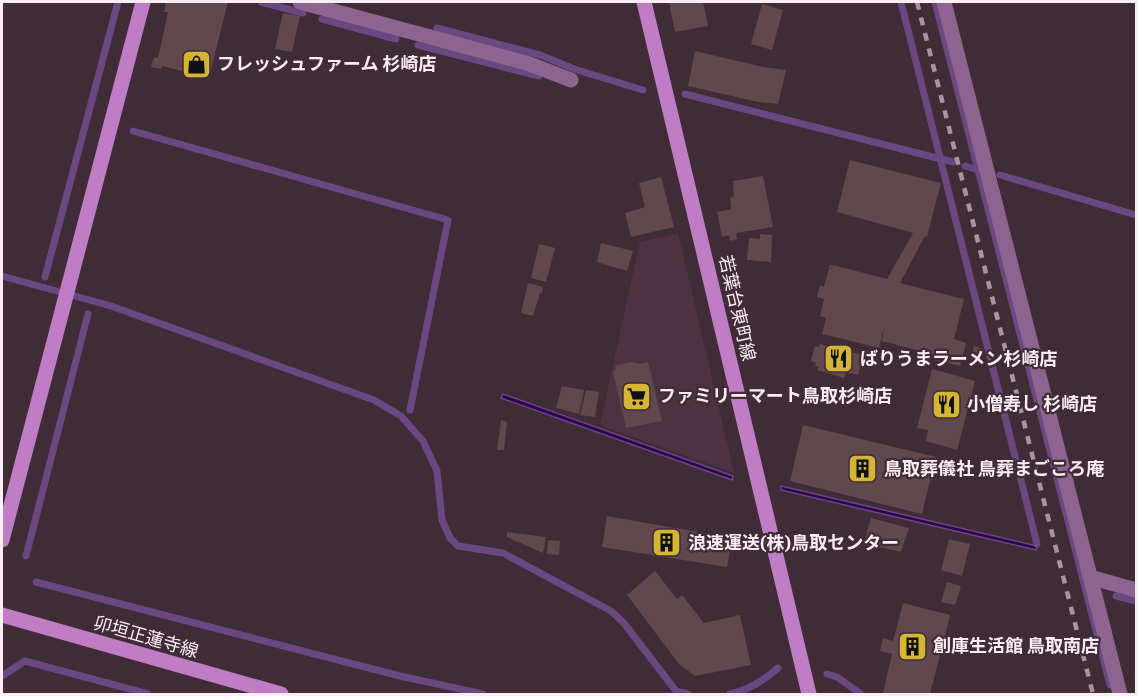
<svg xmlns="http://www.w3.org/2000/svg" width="1138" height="696" viewBox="0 0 1138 696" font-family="'Exo 2','Noto Sans JP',sans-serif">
<rect width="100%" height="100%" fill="#402c37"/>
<polygon fill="#4d3341" points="678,233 734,473 600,425 640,242"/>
<g fill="#2d0150" stroke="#6a4881" stroke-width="1.5">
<polygon points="503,394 733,476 732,480 501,398"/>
<polygon points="781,486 1037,546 1036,550 781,490"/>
</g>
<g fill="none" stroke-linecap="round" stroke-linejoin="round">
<g stroke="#6a4881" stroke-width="7">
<polyline points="261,2 303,13"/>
<polyline points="901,2 1037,544"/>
<polyline points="935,2 1110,685"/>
<polyline points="322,19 396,39"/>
<polyline points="437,28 540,55 577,70 643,90"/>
<polyline points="418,45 539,76"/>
<polyline points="685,94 953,162"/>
<polyline points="133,131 448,220 410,410"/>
<polyline points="965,166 978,170"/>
<polyline points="1000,175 1136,215"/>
<polyline points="2,276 111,306 374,400 401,416 423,441 437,471 442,520 450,538 458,546 503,553 611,611 623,622 676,691 688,694"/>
<polyline points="45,277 118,2"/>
<polyline points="26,556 88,314"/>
<polyline points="36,582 400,676 483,694"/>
<polyline points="1116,596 1136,601"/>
<polyline points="827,674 837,677 861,694"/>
<polyline points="2,676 25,661 148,694"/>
<path d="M730,694c19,-4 33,-13 48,-26"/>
</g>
</g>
<g fill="#60484c">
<polygon points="166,2 228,2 209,78 162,66 161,69 151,67 154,57 158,58 168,12 164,12"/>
<polygon points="669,2 703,2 708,26 675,32"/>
<polygon points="762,4 783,10 772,50 751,44"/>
<polygon points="283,13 300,16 292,52 275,49"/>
<polygon points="695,51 763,67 786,70 778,104 758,102 688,86"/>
<polygon points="850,160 941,183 927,237 925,236 900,283 964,299 954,339 966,343 960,366 934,360 935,355 882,341 884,327 879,348 822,334 826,318 820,316 824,299 817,297 820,285 824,287 830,265 832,265 830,273 833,265 887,279 913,233 837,212"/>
<polygon points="763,176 773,227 736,233 737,239 730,241 729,235 722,237 717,212 731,209 730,198 734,196 733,181"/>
<polygon points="661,177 674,227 631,237 625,213 645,207 639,183"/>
<polygon points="760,234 772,235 771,262 747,260 749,238 760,239"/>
<polygon points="601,243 633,251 627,271 597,262"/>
<polygon points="539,244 555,248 546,282 531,278"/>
<polygon points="528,283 543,287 542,293 540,293 533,316 521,313"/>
<polygon points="820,344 867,356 865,364 861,363 858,375 846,372 844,378 817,370 819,367 815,366 816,363 811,361 815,346 819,347"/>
<polygon points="974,346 983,349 980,363 971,361"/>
<polygon points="632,362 640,364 648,362 662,421 626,428 613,372 615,371 616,365"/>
<polygon points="932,369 975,381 957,450 926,441 928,430 917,428"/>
<polygon points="562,386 584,390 579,414 556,408"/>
<polygon points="586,390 599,392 595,417 580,415"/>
<polygon points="501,420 507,422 504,450 497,450"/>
<polygon points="803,425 936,457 922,514 790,481"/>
<polygon points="607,516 732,538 727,567 602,547"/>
<polygon points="871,518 909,528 901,552 864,543"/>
<polygon points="507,532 546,537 543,553 507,537"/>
<polygon points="949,539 970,544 962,576 941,570"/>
<polygon points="548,540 560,541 559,555 547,554"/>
<polygon points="655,571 677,599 682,595 704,623 740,615 751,665 695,676 679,664 627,595"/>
<polygon points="947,582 961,586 955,605 941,602"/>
<polygon points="903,603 950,615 930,694 883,693 892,654 880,651 883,638 893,641"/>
</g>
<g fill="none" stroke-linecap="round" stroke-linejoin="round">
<g stroke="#8d6390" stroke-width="15">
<polyline points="300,2 527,63 571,80"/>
<polyline points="944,2 1120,694"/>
<polyline points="1090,577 1136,590"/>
</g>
<g stroke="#c07dc5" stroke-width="15">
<polyline points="644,2 809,694"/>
<polyline points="2,540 143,2"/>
<polyline points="2,615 281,694"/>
</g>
<polyline stroke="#a6969f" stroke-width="4.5" stroke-dasharray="8 8" stroke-linecap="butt" points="917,2 1093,694"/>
</g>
<defs>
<symbol id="shop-square" viewBox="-11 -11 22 22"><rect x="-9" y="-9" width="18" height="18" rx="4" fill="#d5b534" stroke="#402c37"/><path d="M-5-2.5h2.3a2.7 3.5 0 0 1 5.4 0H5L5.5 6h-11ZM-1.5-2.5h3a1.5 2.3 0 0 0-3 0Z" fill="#111"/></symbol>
<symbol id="restaurant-square" viewBox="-11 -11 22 22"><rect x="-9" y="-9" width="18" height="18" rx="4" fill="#d5b534" stroke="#402c37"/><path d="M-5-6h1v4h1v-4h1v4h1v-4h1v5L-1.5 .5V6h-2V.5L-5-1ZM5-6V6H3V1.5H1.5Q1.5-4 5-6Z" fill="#111"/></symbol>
<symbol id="supermarket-square" viewBox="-11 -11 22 22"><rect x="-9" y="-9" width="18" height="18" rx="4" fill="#d5b534" stroke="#402c37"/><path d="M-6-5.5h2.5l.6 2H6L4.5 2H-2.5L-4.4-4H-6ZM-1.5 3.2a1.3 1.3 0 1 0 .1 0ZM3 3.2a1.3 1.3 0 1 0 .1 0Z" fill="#111"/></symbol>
<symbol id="building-square" viewBox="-11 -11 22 22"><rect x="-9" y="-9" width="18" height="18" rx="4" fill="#d5b534" stroke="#402c37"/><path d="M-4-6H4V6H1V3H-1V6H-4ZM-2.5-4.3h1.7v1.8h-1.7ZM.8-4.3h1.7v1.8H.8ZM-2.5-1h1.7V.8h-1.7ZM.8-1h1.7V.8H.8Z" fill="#111"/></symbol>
</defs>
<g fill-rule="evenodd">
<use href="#shop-square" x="180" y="48" width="33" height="33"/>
<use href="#restaurant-square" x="822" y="342" width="33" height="33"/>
<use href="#supermarket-square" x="620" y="380" width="33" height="33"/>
<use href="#restaurant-square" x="930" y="388" width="33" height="33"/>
<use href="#building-square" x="846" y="452" width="33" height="33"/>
<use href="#building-square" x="650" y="526" width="33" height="33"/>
<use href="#building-square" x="896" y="630" width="33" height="33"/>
</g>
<g text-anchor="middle" stroke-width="4.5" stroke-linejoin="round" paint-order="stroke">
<g font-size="18" font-weight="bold" fill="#faedf3" stroke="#402c37" text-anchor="start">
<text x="217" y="70">フレッシュファーム 杉崎店</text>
<text x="860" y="365">ばりうまラーメン杉崎店</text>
<text x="658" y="402">ファミリーマート鳥取杉崎店</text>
<text x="967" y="410">小僧寿し 杉崎店</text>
<text x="884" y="475">鳥取葬儀社 鳥葬まごころ庵</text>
<text x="688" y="549">浪速運送(株)鳥取センター</text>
<text x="933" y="652">創庫生活館 鳥取南店</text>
</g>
<g font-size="18" fill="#faedf3" stroke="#402c37">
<text transform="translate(737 308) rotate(77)" y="6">若葉台東町線</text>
<text transform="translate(146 637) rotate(16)" y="6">卯垣正蓮寺線</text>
</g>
</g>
<rect width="1138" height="696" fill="none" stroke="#faedf3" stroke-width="6"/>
</svg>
